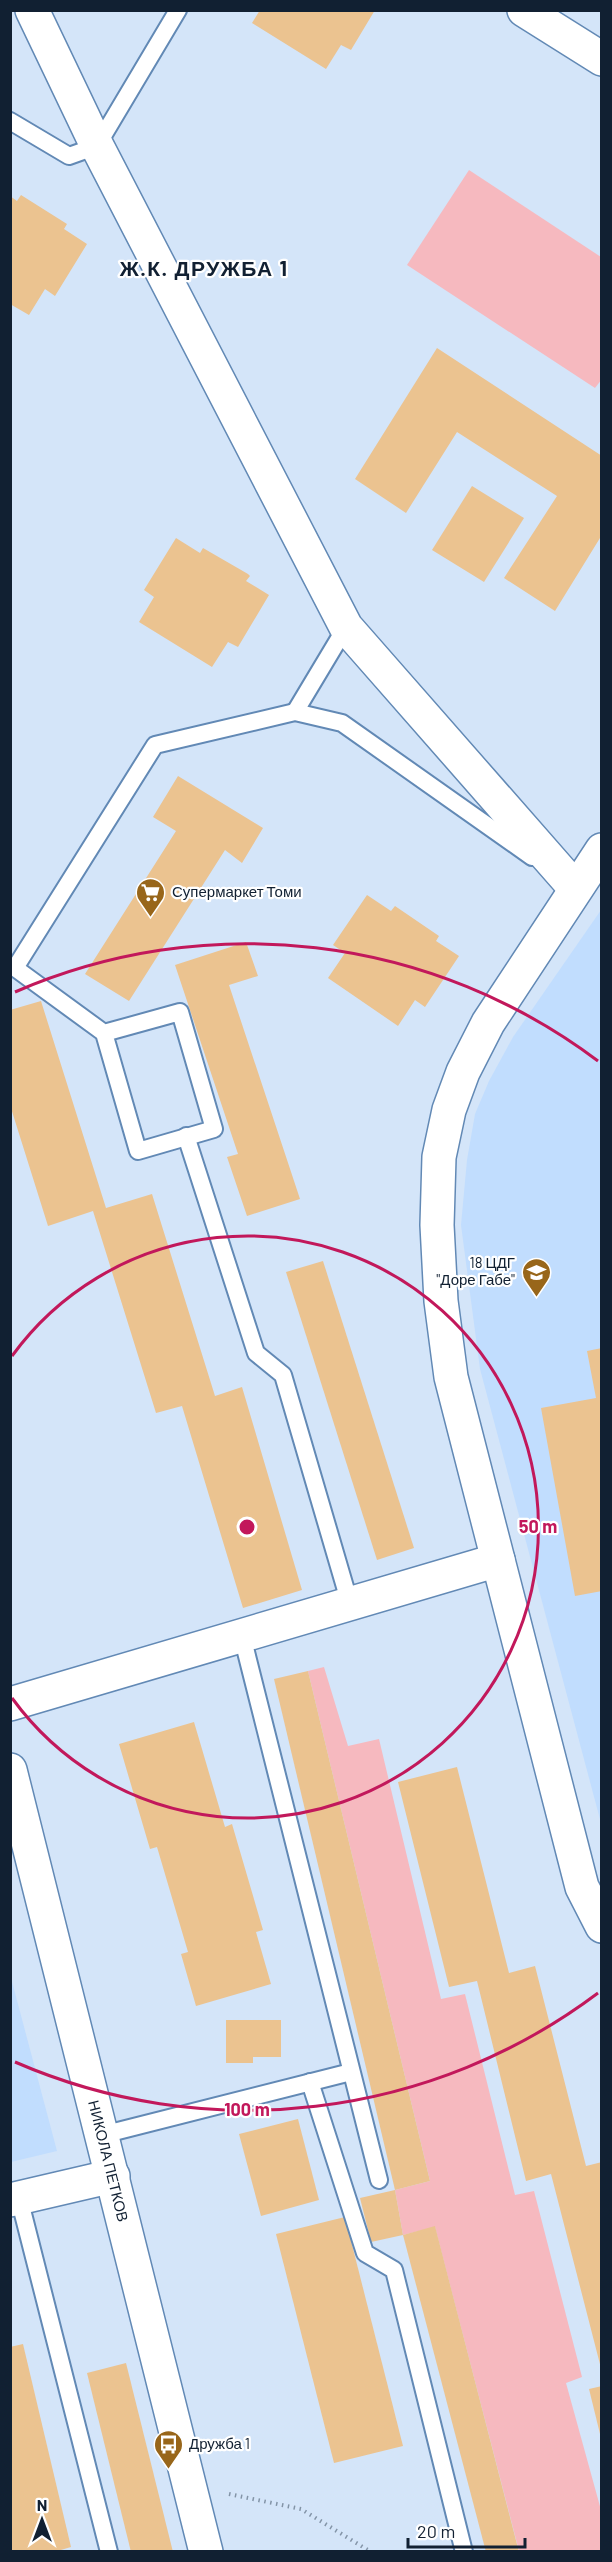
<svg xmlns="http://www.w3.org/2000/svg" width="612" height="2562" viewBox="0 0 612 2562" font-family="Barlow,sans-serif">
<rect width="100%" height="100%" fill="#d4e5f9"/>
<g fill="#c1ddfe">
<polygon points="601,910 601,1823 480,1369 461,1225 467,1160 475,1114 489,1081 513,1037"/>
<polygon points="10,1974 57,2151 11,2162 10,2162"/>
</g>
<g fill="#f6b9bf">
<polygon points="469,170 601,257 602,379 595,388 407,265"/>
<polygon points="324,1667 348,1746 379,1739 441,1999 465,1994 515,2195 534,2191 582,2377 566,2383 601,2510 601,2551 519,2551 435,2227 403,2235 395,2190 430,2181 308,1671"/>
</g>
<g fill="#ebc390">
<polygon points="260,10 375,10 351,50 341,45 326,69 252,23"/>
<polygon points="21,195 67,224 64,229 87,244 55,296 45,289 29,315 10,304 10,196 17,201"/>
<polygon points="437,348 602,456 602,539 600,538 555,611 504,578 557,496 457,432 406,513 355,479"/>
<polygon points="472,486 524,518 484,582 432,550"/>
<polygon points="176,538 200,553 203,548 248,574 250,576 246,581 269,595 238,647 228,642 212,667 139,622 154,597 144,590"/>
<polygon points="178,776 263,828 242,863 225,850 129,1001 85,974 176,831 153,817"/>
<polygon points="367,895 391,911 395,906 439,936 436,941 459,956 425,1007 415,1000 398,1026 328,978 345,953 333,945"/>
<polygon points="246,942 258,976 229,985 300,1199 247,1216 227,1157 238,1154 175,965"/>
<polygon points="41,1001 106,1208 152,1194 215,1396 242,1387 302,1590 243,1608 182,1406 156,1413 93,1211 48,1226 10,1105 10,1010"/>
<polygon points="323,1261 414,1548 377,1560 286,1272"/>
<polygon points="602,1348 602,1591 575,1596 541,1408 596,1398 587,1351"/>
<polygon points="308,1671 430,2181 395,2190 274,1679"/>
<polygon points="194,1722 225,1827 232,1824 263,1930 256,1932 271,1984 196,2006 181,1954 188,1952 157,1847 150,1849 119,1744"/>
<polygon points="457,1767 509,1973 535,1966 586,2166 602,2162 602,2372 551,2174 526,2181 477,1981 449,1987 398,1782"/>
<polygon points="226,2020 281,2020 281,2057 253,2057 253,2063 226,2063"/>
<polygon points="298,2119 319,2200 261,2216 239,2134"/>
<polygon points="395,2190 403,2235 371,2242 360,2198"/>
<polygon points="345,2217 403,2446 334,2463 276,2234"/>
<polygon points="435,2226 519,2552 486,2552 403,2235"/>
<polygon points="23,2344 71,2547 54,2552 10,2552 10,2347"/>
<polygon points="126,2363 173,2552 131,2552 87,2373"/>
<polygon points="602,2386 602,2438 601,2438 589,2389"/>
</g>
<g fill="none" stroke-linecap="round" stroke-linejoin="round">
<defs>
<g id="service">
<polyline points="10,121 69,156 97,146 178,10"/>
<polyline points="295,712 346,627"/>
<polyline points="104,1033 138,1151 214,1129 180,1012 104,1033 15,968 155,745 295,712 342,723 532,857"/>
<polyline points="186,1136 256,1353 283,1375 350,1604"/>
<polyline points="242,1636 379,2180"/>
<polyline points="310,2082 365,2253 394,2270 464,2552"/>
<polyline points="102,2135 351,2072"/>
<polyline points="19,2198 109,2552"/>
</g>
<g id="minor">
<polyline points="32,10 97,146 346,627 575,888"/>
<polyline points="524,10 602,59"/>
<polyline points="602,850 488,1023 463,1072 449,1110 439,1157 437,1225 441,1301 451,1377 582,1887 602,1926"/>
<polyline points="10,1704 498,1560"/>
<polyline points="10,2200 113,2176"/>
</g>
<polyline id="tertiary" points="10,1770 206,2552"/>
</defs>
<use href="#service" stroke="#6289b5" stroke-width="20"/>
<use href="#minor" stroke="#6289b5" stroke-width="36"/>
<use href="#tertiary" stroke="#6289b5" stroke-width="36"/>
<polyline stroke="#8394a7" stroke-width="4" stroke-dasharray="1.5 4.5" stroke-linecap="butt" points="229,2494 301,2509 371,2552"/>
<use href="#service" stroke="#fff" stroke-width="16"/>
<use href="#minor" stroke="#fff" stroke-width="33"/>
<use href="#tertiary" stroke="#fff" stroke-width="33"/>
</g>
<g fill="none" stroke="#c2185b" stroke-width="3">
<path d="M12 1356A291 291 0 1 1 12 1698"/>
<path d="M598 1993A583 583 0 0 1 15 2062M15 992A583 583 0 0 1 598 1061"/>
</g>
<defs>
<symbol id="supermarket-pin" viewBox="-11 -11 22 30"><path d="M0 17L-7.5 6A9.5 9.5 0 1 1 7.5 6Z" fill="#98661a" stroke="#fff"/><path d="M-6-5.5h2.5l.6 2H6L4.5 2H-2.5L-4.4-4H-6ZM-1.5 3.2a1.3 1.3 0 1 0 .1 0ZM3 3.2a1.3 1.3 0 1 0 .1 0Z" fill="#fff"/></symbol>
<symbol id="school-pin" viewBox="-11 -11 22 30"><path d="M0 17L-7.5 6A9.5 9.5 0 1 1 7.5 6Z" fill="#98661a" stroke="#fff"/><path d="M0-5L7-2L0 1L-7-2ZM-4 1L0 2.5L4 1V4Q0 6-4 4Z" fill="#fff"/></symbol>
<symbol id="bus-pin" viewBox="-11 -11 22 30"><path d="M0 17L-7.5 6A9.5 9.5 0 1 1 7.5 6Z" fill="#98661a" stroke="#fff"/><path d="M-5-6H5V4H4V6H2V4H-2V6H-4V4H-5ZM-3.5-4V0h7V-4ZM-3.5 1.2v1.5H-2V1.2ZM2 1.2v1.5H3.5V1.2Z" fill="#fff"/></symbol>
</defs>
<g fill-rule="evenodd">
<use href="#supermarket-pin" x="134" y="876" width="33" height="45"/>
<use href="#school-pin" x="520" y="1256" width="33" height="45"/>
<use href="#bus-pin" x="152" y="2428" width="33" height="45"/>
</g>
<g text-anchor="middle" stroke-width="4.5" stroke-linejoin="round" paint-order="stroke">
<g font-size="15" fill="#112032" stroke="#fff" text-anchor="start">
<text x="172" y="897">Супермаркет Томи</text>
<text x="515" y="1268" text-anchor="end">18 ЦДГ<tspan x="515" dy="17">"Доре Габе"</tspan></text>
<text x="189" y="2449">Дружба 1</text>
</g>
<g font-size="15" fill="#112032" stroke="#fff">
<text transform="translate(108 2161) rotate(76)" y="5">НИКОЛА ПЕТКОВ</text>
</g>
<g font-size="21" font-weight="bold" letter-spacing="1.5" fill="#112032" stroke="#fff">
<text x="204" y="276">Ж.К. ДРУЖБА 1</text>
</g>
</g>
<circle cx="247" cy="1527" r="9" fill="#c2185b" stroke="#fff" stroke-width="3"/>
<g font-size="18" text-anchor="middle" font-weight="bold" fill="#c2185b" stroke="#fff" stroke-width="4.5" stroke-linejoin="round" paint-order="stroke">
<text x="538" y="1533">50 m</text>
<text x="247" y="2116">100 m</text>
</g>
<rect width="612" height="2562" fill="none" stroke="#112032" stroke-width="24"/>
<g transform="translate(42 2520)" stroke="#ffffff" stroke-width="4.5" paint-order="stroke">
<path d="M0-4.5L10 22L0 15L-10 22Z" fill="#112032"/>
<text y="-9" font-size="16" font-weight="bold" text-anchor="middle" fill="#112032">N</text>
</g>
<path d="M408 2538v9h117v-9" fill="none" stroke="#112032" stroke-width="3"/>
<text x="417" y="2538" font-size="18" fill="#112032" stroke="#ffffff" stroke-width="4.5" paint-order="stroke">20 m</text>
</svg>
